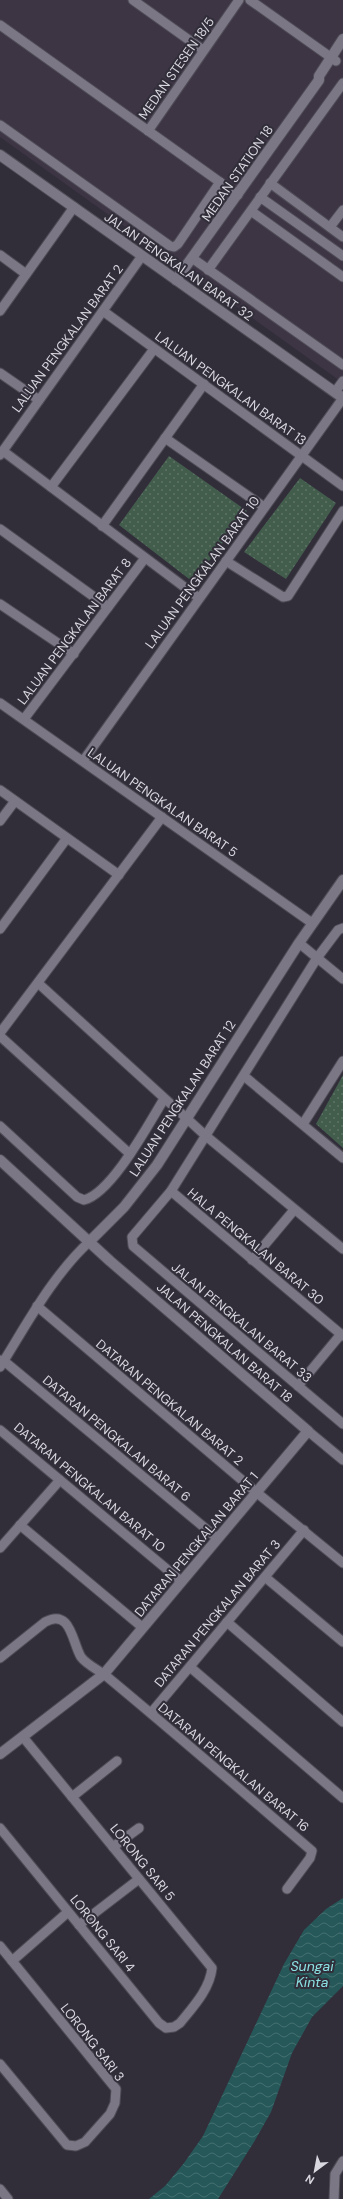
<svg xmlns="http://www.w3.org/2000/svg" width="343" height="2199" viewBox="0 0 343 2199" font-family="'DM Sans',sans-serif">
<defs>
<pattern id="park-dots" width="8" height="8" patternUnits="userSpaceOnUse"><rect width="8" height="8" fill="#435d4d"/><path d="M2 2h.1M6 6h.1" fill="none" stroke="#5e7466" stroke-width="1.8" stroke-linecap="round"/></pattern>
<pattern id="water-waves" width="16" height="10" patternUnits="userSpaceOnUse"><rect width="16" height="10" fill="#265859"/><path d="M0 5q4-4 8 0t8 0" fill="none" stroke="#456f70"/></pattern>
</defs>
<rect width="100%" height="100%" fill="#312e3a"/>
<polygon fill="#3d3444" points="0,0 343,0 343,383 0,137"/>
<g fill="url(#park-dots)">
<polygon points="169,456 247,511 193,582 119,525"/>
<polygon points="300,478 336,503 286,579 244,552"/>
<polygon points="343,1075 343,1148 316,1124"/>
</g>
<polygon fill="url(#water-waves)" points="343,1898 343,1986 312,2017 292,2053 271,2112 254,2142 218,2199 149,2199 165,2186 184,2163 203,2136 284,1964 304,1930 326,1909"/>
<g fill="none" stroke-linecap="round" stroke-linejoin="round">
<defs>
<g id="street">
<polyline points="133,0 203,50"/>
<polyline points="250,0 336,61"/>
<polyline points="0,25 238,195"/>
<polyline points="0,125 170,246 174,247 178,244 220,182"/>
<polyline points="148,131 239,0"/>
<polyline points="270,183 343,237"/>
<polyline points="260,197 343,256"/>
<polyline points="251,211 343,277"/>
<polyline points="330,227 343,210"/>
<polyline points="0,255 26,274"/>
<polyline points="192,258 343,365"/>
<polyline points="208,270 343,83"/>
<polyline points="0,311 74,207"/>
<polyline points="103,311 343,486"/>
<polyline points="0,373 39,400"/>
<polyline points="335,392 343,381"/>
<polyline points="165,438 264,507"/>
<polyline points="3,451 199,598"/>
<polyline points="0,455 142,256"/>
<polyline points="51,487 154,349"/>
<polyline points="102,526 204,384"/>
<polyline points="0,529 108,607"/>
<polyline points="226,561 283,597 288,596 343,511"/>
<polyline points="0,604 74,654"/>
<polyline points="0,703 312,923"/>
<polyline points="24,719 145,558"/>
<polyline points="83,761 343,398"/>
<polyline points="0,790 119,875"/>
<polyline points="0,821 15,801"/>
<polyline points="343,928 338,930 317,958 171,1191 132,1237 133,1246 343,1424"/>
<polyline points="0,929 67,838"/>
<polyline points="299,943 343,979"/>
<polyline points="38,983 206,1136 343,1249"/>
<polyline points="0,1033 162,817"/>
<polyline points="0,1036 130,1154"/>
<polyline points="244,1076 343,1158"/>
<polyline points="303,1124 343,1061"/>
<path d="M0,1126l77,71 7,3c28,-7 65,-77 80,-101"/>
<polyline points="171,1191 343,1336"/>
<polyline points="252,1260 294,1210"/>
<polyline points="37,1306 256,1492 343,1563"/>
<polyline points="0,1360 4,1361 217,1538"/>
<path d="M0,1367c27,-43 52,-91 90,-126"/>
<polyline points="298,1386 341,1334"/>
<polyline points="0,1430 181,1581"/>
<polyline points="308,1431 343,1460"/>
<polyline points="20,1525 142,1627"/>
<polyline points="0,1548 60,1480"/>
<polyline points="265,1577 343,1642"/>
<polyline points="227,1622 343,1722"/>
<path d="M0,1658l45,-36c26,-14 27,20 36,35 5,7 17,13 24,18 70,58 138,117 207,176l-2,7 -23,31"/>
<polyline points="190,1667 343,1798"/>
<polyline points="151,1713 304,1530"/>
<polyline points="72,1797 117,1761"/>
<path d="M0,1828l159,195 7,5 8,-1 6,-4c13,-16 30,-34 32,-55l-189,-231"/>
<polyline points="113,1847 139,1828"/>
<polyline points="79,1925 139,1879"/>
<polyline points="0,1946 116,2089 115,2103 110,2114 85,2142 76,2146 67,2145 0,2064"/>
<polyline points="12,1961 68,1912"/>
<polyline points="0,2189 8,2199"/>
<polyline points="334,2199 335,2174 343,2161"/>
</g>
<g id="secondary">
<polyline points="0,155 343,398"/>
<polyline points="176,280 319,80 319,76 343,39"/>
<polyline points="0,1160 110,1261 308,1431 104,1674 0,1754"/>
<polyline points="90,1241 124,1207 157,1165 299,943 343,880"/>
</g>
</defs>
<use href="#street" stroke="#4f4c56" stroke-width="11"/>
<use href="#secondary" stroke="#4f4c56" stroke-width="12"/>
<use href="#street" stroke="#7b7785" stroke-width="9"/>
<use href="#secondary" stroke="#7b7785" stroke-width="10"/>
</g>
<g text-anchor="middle" stroke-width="4" stroke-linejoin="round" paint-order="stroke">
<g font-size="13" fill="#d9d7df" stroke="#312e3a">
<text transform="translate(176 68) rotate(-55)" y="5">MEDAN STESEN 18/5</text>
<text transform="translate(237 173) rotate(-55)" y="5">MEDAN STATION 18</text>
<text transform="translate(179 266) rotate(35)" y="5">JALAN PENGKALAN BARAT 32</text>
<text transform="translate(67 338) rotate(-54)" y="5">LALUAN PENGKALAN BARAT 2</text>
<text transform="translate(231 388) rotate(36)" y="5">LALUAN PENGKALAN BARAT 13</text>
<text transform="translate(202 572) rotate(-54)" y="5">LALUAN PENGKALAN BARAT 10</text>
<text transform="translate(74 631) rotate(-53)" y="5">LALUAN PENGKALAN BARAT 8</text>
<text transform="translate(163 802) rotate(35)" y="5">LALUAN PENGKALAN BARAT 5</text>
<text transform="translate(182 1098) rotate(-57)" y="5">LALUAN PENGKALAN BARAT 12</text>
<text transform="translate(256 1246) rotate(40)" y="5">HALA PENGKALAN BARAT 30</text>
<text transform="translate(242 1322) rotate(40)" y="5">JALAN PENGKALAN BARAT 33</text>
<text transform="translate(225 1342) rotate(41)" y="5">JALAN PENGKALAN BARAT 18</text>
<text transform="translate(170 1402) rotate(40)" y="5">DATARAN PENGKALAN BARAT 2</text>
<text transform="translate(117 1438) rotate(40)" y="5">DATARAN PENGKALAN BARAT 6</text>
<text transform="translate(90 1487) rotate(40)" y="5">DATARAN PENGKALAN BARAT 10</text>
<text transform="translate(196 1544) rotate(-50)" y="5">DATARAN PENGKALAN BARAT 1</text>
<text transform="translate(217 1613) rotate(-50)" y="5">DATARAN PENGKALAN BARAT 3</text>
<text transform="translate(234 1767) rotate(40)" y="5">DATARAN PENGKALAN BARAT 16</text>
<text transform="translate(143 1862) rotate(51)" y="5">LORONG SARI 5</text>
<text transform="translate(103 1933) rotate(51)" y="5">LORONG SARI 4</text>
<text transform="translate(93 2042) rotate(52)" y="5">LORONG SARI 3</text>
</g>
<g font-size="14" font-style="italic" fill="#8be2e3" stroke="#312e3a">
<text x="312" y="1971">Sungai<tspan x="312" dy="16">Kinta</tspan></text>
</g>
</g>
<g transform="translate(315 2171) rotate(212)" stroke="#312e3a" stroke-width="3" paint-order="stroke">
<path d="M0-3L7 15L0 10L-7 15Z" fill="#d9d7df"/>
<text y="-6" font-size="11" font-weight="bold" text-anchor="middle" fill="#d9d7df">N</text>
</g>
</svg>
